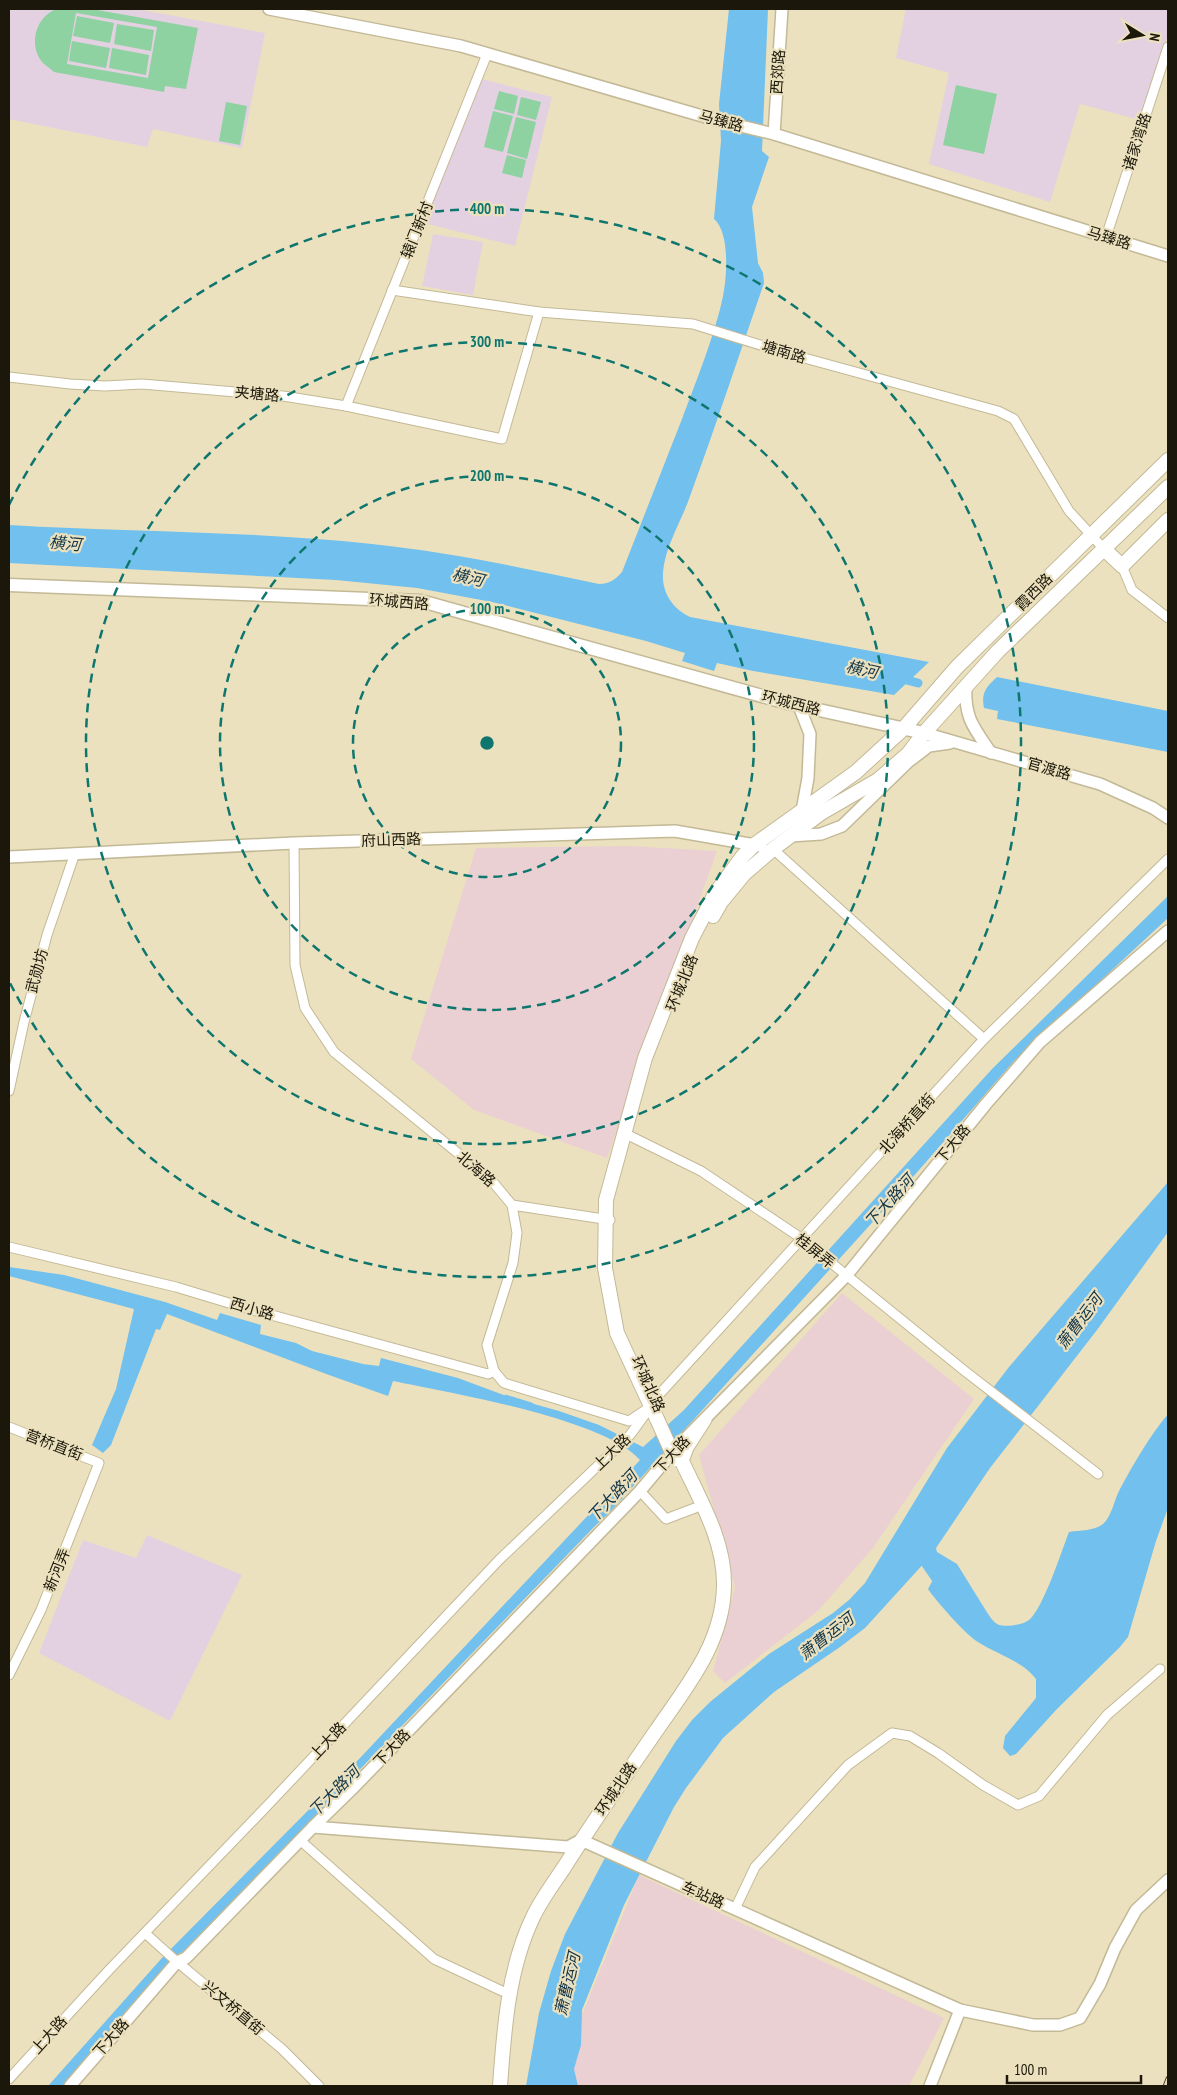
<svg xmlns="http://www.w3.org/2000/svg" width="1177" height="2095" viewBox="0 0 1177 2095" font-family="'PT Sans Narrow','Noto Sans SC',sans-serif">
<rect width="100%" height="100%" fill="#ece1be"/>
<g fill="#ead0d3">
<polygon points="629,846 717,851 607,1158 474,1110 411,1059 476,848"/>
<polygon points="842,1293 974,1399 873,1548 818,1611 725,1683 713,1671 735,1587 699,1455"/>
<polygon points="639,1875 944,2018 909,2086 566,2086 579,2022"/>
</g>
<g fill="#e3d1e1">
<polygon points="9,9 137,9 265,33 242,148 153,129 147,147 9,119"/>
<polygon points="906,9 1168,9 1168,35 1140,120 1080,104 1050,202 929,164 949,73 896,58"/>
<polygon points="482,79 552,97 515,246 424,223"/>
<polygon points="433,234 483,242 473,295 422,286"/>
<polygon points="147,1535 242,1575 170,1721 39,1653 83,1540 136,1558"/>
</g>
<g fill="#8dd2a0" fill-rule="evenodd">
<path d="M57,9h35l106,19 -12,61 -21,-3 -1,6 -110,-20c-3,-3 -9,-7 -12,-10 -14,-18 -6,-46 15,-53zM76,13l81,14 -9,51 -81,-14z"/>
<polygon points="77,16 114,23 110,43 73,36"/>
<polygon points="117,24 154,30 151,51 114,44"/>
<polygon points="72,41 110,48 106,68 69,61"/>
<polygon points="112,48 149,55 146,75 109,68"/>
<polygon points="956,85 997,94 984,154 943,145"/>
<polygon points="499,91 518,96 514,114 494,109"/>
<polygon points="521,97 541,102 536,120 517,115"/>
<polygon points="226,102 247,106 240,145 219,141"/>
<polygon points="493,111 513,116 503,152 484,147"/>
<polygon points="516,117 536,122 527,159 507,153"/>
<polygon points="507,155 526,160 522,178 502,173"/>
</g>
<g fill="#71c0ed">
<path d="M729,9h39l-6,142 7,6 -17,50 6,56 5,10 1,10c-25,72 -49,145 -75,216 -9,25 -27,53 -26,80 1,17 12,31 27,38l239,45 -35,33 -141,-24 -36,-8 -3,8 -32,-10 3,-8 -39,-12 -154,-39 -75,-14 -81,-8 -327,-17v-38c121,7 242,6 363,19 76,8 152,24 227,40 10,0 16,-4 23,-12 20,-51 40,-102 60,-153 14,-38 33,-84 41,-123 4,-19 7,-64 -9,-77l7,-78 -2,-37z"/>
<path d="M997,677l171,34v41l-171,-33 1,-8 -14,-3c-3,-15 2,-21 13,-31z"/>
<path d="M1168,896v22l-154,143 -115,132 -290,320 -14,13 -341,353 -190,207h-16l113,-127 199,-201 280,-298c-37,-42 -190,-67 -247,-79l-5,15 -59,-21 -162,-61 -7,16 -4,-1 -45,116 -8,8 -11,-8 24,-56 18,-80 -125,-33v-9l55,8 101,27 52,18 3,-7 41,12 -1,9 36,9 16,8 51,13 16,2 2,-8 77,20 51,19 50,14 40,14 44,22 41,-37 308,-341z"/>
<path d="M1168,1182v50l-71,98 -107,138 -54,80 1,4 20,12 31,50c3,4 6,9 11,11 8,2 24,0 30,-5 14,-11 33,-70 40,-88 12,-2 25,-1 34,-8 9,-8 11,-24 17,-35 14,-26 29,-52 48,-75v94l-12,33 -28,96 -8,10 -64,63 -40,44 -6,2 -7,-8 2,-12 31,-38v-19c-13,-18 -40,-25 -58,-37 -13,-8 -41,-40 -50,-53l8,-15 -10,-13 -61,67 -25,19 -66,45 -51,46 -37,50 -12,19 -50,98 -42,105 -1,35 -7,24 4,17h-52l13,-73 12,-42 14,-37 53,-101 58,-92 16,-21 18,-18 59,-48 64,-41 16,-13 16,-17 82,-135 62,-81z"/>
</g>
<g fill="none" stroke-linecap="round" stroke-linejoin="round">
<polyline stroke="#71c0ed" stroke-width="2.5" points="506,1396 532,1404"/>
<g stroke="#71c0ed" stroke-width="9">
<polyline points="899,678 918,683"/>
<polyline points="919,1554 941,1586"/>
</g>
<defs>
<g id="minor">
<polyline points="1106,237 1168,47"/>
<polyline points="392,290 539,312 693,324 786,353 998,411 1014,419 1069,511 1104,549"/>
<polyline points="9,377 70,384 105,386 142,384 283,396 346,406 502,439 539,312"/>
<polyline points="346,406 487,54"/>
<polyline points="1122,566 1132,590 1168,618"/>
<polyline points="294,843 295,965 305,1008 334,1052 492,1181 512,1205 517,1233 513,1263 487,1345 494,1371 504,1383 629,1421 650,1407 655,1399 984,1039 1168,859"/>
<polyline points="773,849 984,1039"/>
<polyline points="9,1091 24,1022 47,935 75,853"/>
<polyline points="624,1133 701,1171 798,1236 966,1372 1098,1474"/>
<polyline points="512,1205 610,1220"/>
<polyline points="9,1247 176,1287 242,1307 488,1374 494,1371"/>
<polyline points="9,1427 99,1463 41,1610 9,1675"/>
<polyline points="683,1464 689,1448 707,1420"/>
<polyline points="640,1491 666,1519 695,1508"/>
<polyline points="301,1841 434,1959 502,1991"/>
<polyline points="735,1909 755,1867 848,1765 892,1733 910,1736 938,1753 983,1785 1018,1805 1039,1796 1107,1715 1160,1669"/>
<polyline points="145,1933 175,1960 282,2049 319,2086"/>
<polyline points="9,2079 109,1970 266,1807 499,1560 630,1435 646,1413"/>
</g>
<g id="tertiary">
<polyline points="269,9 461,46 716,120 774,134 1168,256"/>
<polyline points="774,134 782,9"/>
<path d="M966,686c-2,32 8,42 25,67"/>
<polyline points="799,706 810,734 808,778 802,811"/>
<polyline points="924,733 1100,784 1153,808 1168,818"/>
<polyline points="790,836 821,834 842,826 908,762 929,746 950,743"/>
<polyline points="9,857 294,843 675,831 761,846"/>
<polyline points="313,1827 568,1847 581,1840 960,2010 1033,2025 1060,2025 1080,2018 1100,1984 1115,1948 1136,1910 1168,1880"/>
<polyline points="70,2086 177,1962 186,1958 313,1827 355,1786 640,1491 676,1448 846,1276 986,1104 1040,1042 1168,931"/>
<polyline points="930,2086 960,2010"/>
</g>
<polyline id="secondary" points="9,585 421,601 787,703 924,733"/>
<g id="primary">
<polyline points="1104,549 1122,566 1168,520"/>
<polyline points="713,916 721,902 744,874 773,849 821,813 878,780 908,754 924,733 998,651 1168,487"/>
<polyline points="657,1419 617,1333 605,1268 606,1200 645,1058 692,938 715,894 743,856 754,845 856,772 904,728 957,667 1168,460"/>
<path d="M500,2086c4,-56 8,-117 33,-169 8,-17 20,-33 30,-48 30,-47 62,-93 93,-138 31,-45 67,-88 68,-145 1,-47 -26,-89 -45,-131"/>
</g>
</defs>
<use href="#minor" stroke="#c3b996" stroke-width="11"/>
<use href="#tertiary" stroke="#c3b996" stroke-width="14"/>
<use href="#secondary" stroke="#c3b996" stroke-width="15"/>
<use href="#primary" stroke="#c3b996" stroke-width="16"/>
<use href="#minor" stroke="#fff" stroke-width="9"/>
<use href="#tertiary" stroke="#fff" stroke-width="11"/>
<use href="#secondary" stroke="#fff" stroke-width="12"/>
<use href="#primary" stroke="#fff" stroke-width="14"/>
<defs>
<polyline id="rail" points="1165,2086 1168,2078"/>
</defs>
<use href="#rail" stroke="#433e2d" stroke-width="4.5"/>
<use href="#rail" stroke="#ece1be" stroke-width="2.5" stroke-dasharray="8" stroke-linecap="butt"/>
<defs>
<polyline id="primary-bridge" points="657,1419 675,1459"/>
</defs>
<use href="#primary-bridge" stroke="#c3b996" stroke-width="16" stroke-linecap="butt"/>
<use href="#primary-bridge" stroke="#fff" stroke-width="14"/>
</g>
<g fill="none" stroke="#0f766e" stroke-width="2.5" stroke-dasharray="9 6">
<circle cx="487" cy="743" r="134"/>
<circle cx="487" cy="743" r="267"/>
<circle cx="487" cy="743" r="401"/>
<path d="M9 505A534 534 0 1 1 9 981"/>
</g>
<g text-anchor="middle" stroke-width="4.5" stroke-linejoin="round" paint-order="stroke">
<g font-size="15" fill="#1b170a" stroke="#ece1be">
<text transform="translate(778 72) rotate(-86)" y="5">西郊路</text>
<text transform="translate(721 121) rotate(15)" y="5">马臻路</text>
<text transform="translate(1137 142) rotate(-72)" y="5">诸家湾路</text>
<text transform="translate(417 230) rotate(-68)" y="5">辕门新村</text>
<text transform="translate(1109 238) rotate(17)" y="5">马臻路</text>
<text transform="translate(784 352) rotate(17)" y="5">塘南路</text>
<text transform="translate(257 394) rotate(5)" y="5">夹塘路</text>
<text transform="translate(1034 592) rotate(-45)" y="5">霞西路</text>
<text transform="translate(399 602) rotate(5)" y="5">环城西路</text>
<text transform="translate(791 703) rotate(14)" y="5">环城西路</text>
<text transform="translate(1049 769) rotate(16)" y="5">官渡路</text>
<text transform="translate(391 840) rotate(-2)" y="5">府山西路</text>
<text transform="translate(37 971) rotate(-75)" y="5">武勋坊</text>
<text transform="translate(682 983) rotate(-68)" y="5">环城北路</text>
<text transform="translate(907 1124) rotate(-48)" y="5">北海桥直街</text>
<text transform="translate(953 1144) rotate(-51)" y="5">下大路</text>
<text transform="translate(476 1169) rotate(41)" y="5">北海路</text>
<text transform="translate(815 1251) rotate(39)" y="5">桂屏弄</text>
<text transform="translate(252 1309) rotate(16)" y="5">西小路</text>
<text transform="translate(648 1384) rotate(66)" y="5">环城北路</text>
<text transform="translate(54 1445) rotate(21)" y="5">营桥直街</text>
<text transform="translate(612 1452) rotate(-44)" y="5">上大路</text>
<text transform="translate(672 1455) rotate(-48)" y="5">下大路</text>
<text transform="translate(57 1570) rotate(-68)" y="5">新河弄</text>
<text transform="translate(328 1741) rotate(-47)" y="5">上大路</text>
<text transform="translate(392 1748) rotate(-46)" y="5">下大路</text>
<text transform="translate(616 1789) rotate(-56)" y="5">环城北路</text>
<text transform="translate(703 1895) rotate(24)" y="5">车站路</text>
<text transform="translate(233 2008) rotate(40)" y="5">兴文桥直街</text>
<text transform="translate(49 2035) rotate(-48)" y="5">上大路</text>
<text transform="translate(111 2038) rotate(-49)" y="5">下大路</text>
</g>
<g font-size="16" font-style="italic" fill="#123548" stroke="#ece1be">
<text transform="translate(65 543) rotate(5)" y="6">横河</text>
<text transform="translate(468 577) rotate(13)" y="6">横河</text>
<text transform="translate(862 669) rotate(13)" y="6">横河</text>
<text transform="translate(889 1201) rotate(-48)" y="6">下大路河</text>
<text transform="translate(1079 1321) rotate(-53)" y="6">萧曹运河</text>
<text transform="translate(612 1496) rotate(-47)" y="6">下大路河</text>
<text transform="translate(826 1636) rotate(-38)" y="6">萧曹运河</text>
<text transform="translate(334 1791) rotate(-45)" y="6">下大路河</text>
<text transform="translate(567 1984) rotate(-77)" y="6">萧曹运河</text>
</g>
</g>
<circle cx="487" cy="743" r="8" fill="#0f766e" stroke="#ece1be" stroke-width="2.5"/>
<g font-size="15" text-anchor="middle" font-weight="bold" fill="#0f766e" stroke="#ece1be" stroke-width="4.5" stroke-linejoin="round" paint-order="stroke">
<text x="487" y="214">400 m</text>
<text x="487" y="347">300 m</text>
<text x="487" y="481">200 m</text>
<text x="487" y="614">100 m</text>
</g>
<rect width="1177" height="2095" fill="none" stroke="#1b170a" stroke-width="20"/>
<g transform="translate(1142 35) rotate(100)" stroke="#ece1be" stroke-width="4" paint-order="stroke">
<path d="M0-4L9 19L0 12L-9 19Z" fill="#1b170a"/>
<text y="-8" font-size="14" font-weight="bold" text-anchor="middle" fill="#1b170a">N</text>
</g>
<path d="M1007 2075v8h134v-8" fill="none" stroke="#1b170a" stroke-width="2.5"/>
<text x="1014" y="2075" font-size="15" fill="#1b170a" stroke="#ece1be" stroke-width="4" paint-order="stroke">100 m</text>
</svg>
